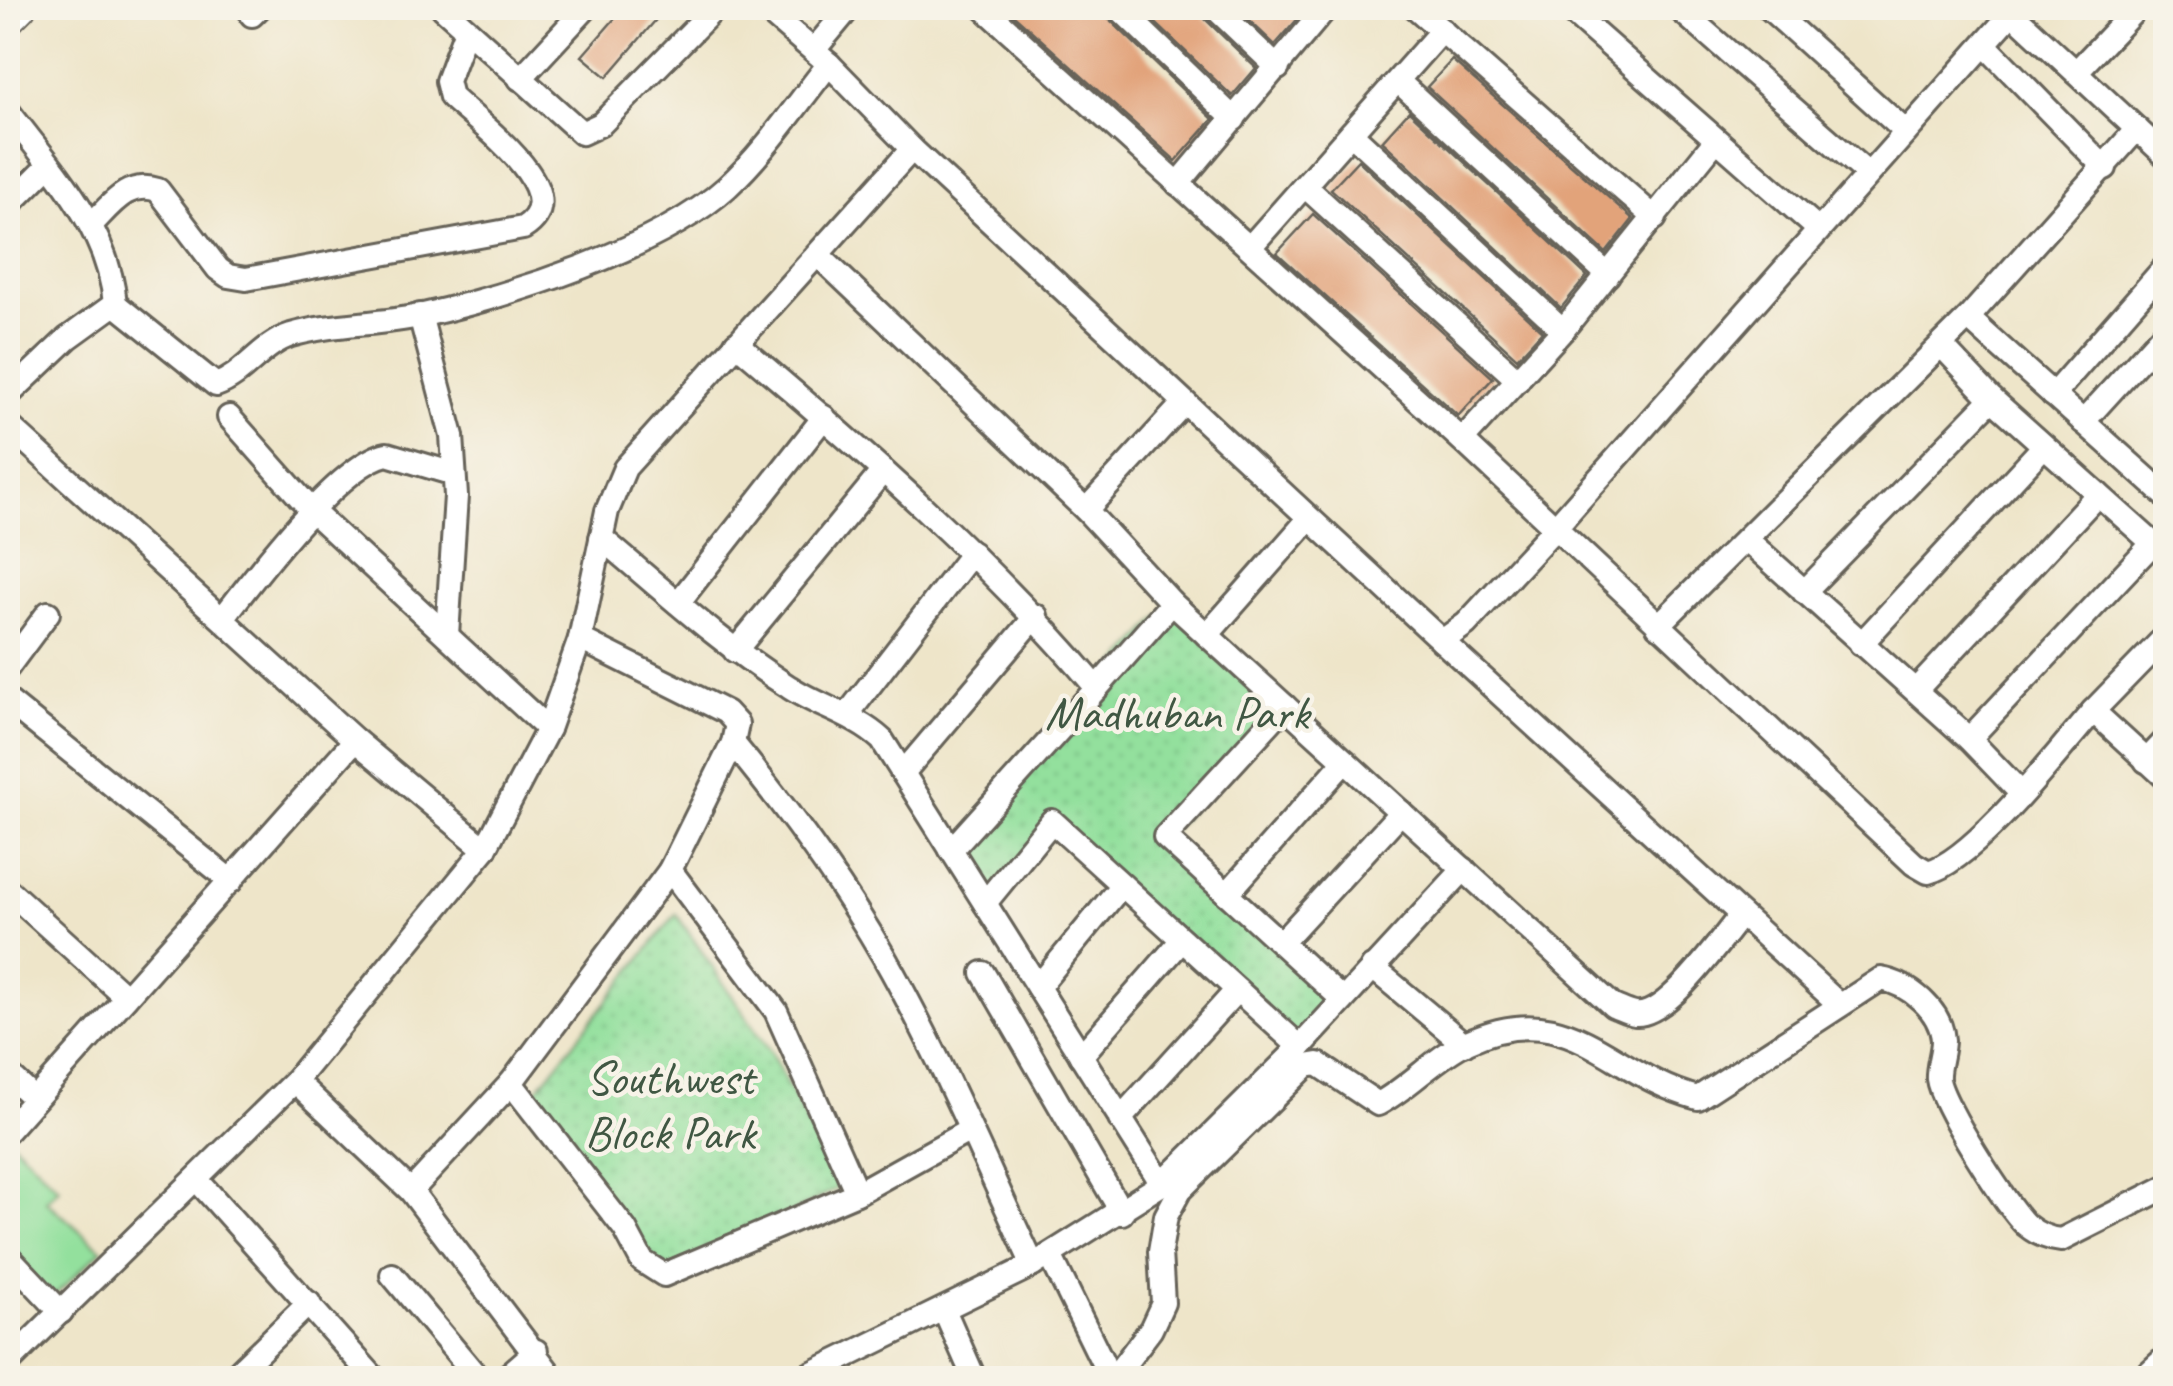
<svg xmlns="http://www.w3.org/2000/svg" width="2173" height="1386" viewBox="0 0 2173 1386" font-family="Caveat,sans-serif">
<defs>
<pattern id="park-dots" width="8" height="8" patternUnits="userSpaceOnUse" patternTransform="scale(2.5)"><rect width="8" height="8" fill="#93e09d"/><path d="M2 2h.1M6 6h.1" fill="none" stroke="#7ec087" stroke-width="1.8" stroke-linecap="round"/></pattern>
</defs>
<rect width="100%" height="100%" fill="#f7f3e8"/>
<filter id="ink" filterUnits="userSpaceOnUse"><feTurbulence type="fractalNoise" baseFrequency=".01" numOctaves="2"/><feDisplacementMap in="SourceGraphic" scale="20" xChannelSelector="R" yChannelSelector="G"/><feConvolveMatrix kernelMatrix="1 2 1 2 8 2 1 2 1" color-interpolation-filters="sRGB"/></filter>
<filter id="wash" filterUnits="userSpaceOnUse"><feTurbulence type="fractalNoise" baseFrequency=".0048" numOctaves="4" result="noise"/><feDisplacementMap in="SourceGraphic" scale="40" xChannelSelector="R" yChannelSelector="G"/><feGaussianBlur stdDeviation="2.25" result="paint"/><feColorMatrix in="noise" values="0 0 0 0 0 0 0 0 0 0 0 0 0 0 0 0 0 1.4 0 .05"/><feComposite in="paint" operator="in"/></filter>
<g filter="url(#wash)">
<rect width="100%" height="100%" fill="#eee5c9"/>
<polygon fill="#93e09d" stroke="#587e5c" stroke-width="2.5" points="11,1141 59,1188 46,1201 102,1250 50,1300 8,1257 8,1145"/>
<g fill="url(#park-dots)" stroke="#587e5c" stroke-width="2.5">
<polygon points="1172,603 1285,706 1166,837 1343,1000 1300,1047 1053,821 985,903 951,850"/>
<polygon points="676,914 769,1050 841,1186 668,1282 525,1105"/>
</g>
<g id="blocks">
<g fill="#e2a37a">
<polygon points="624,8 666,8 607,77 582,56"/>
<polygon points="1006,8 1104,8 1109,19 1213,119 1176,161"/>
<polygon points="1140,8 1200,8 1205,19 1256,68 1232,96"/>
<polygon points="1236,8 1307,8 1275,45"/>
<polygon points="1452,60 1633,219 1606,253 1427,87"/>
<polygon points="1409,111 1587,276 1561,308 1382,141"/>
<polygon points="1358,160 1542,331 1517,358 1331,189"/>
<polygon points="1313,214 1493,378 1458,416 1277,253"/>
</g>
</g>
</g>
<g filter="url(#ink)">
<use href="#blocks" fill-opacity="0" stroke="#666259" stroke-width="2.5"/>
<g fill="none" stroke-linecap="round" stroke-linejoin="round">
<defs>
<g id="minor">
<polyline points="443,8 582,133 601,124 715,8"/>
<path d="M984,8l478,432 452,424 14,8c46,-11 131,-122 165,-161l73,67"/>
<polyline points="1119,8 1234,119"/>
<polyline points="1215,8 1278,68"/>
<polyline points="1416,8 1655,218"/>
<polyline points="1567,8 1817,228"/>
<polyline points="1678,8 1868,174"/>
<polyline points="1769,8 1906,132"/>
<polyline points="2012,13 2166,156"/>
<polyline points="252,15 259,8"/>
<polyline points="1985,45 2105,168"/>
<polyline points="814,50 849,8"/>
<polyline points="2076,72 2137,8"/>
<polyline points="520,79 586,8"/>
<polyline points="1398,81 1608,275"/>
<path d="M8,111c44,58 101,117 107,193"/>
<polyline points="1351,133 1563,330"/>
<polyline points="912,149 1442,641 1466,624 1553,530 2012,13 2007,8"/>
<polyline points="1178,184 1326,8"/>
<polyline points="1306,187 1518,380"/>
<polyline points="8,206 49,165"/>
<path d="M91,225c20,-20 36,-45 67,-35l60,79 10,7 18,3 277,-51c56,-34 -45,-105 -72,-131l-4,-16 19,-51"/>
<polyline points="1251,246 1442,30"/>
<path d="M818,255l268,255 86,93 441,403c6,2 15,7 22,8 32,4 86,-75 106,-99"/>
<polyline points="420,315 452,436 456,496 447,635"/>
<polyline points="1968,318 2166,496"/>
<path d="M736,343c128,108 253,218 361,345l-146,162"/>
<polyline points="1941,345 1992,399 2166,555"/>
<path d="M8,395l60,-57 47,-34 101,81c29,-10 44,-40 75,-50 41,-12 86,-10 128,-19 90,-20 240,-67 308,-129 39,-36 69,-82 102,-123"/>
<polyline points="2053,395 2166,266"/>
<polyline points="229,417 313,512 548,729"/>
<polyline points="2083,422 2166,331"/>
<polyline points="8,425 355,740 485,849"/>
<polyline points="1462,440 1563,330 1716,140"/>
<polyline points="1086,510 1183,404"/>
<path d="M601,538c61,51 120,106 188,149 30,20 66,28 93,53l280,444 -129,81"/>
<polyline points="1746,539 1969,739 2021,793"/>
<polyline points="1804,592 1992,399"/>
<polyline points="678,603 824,417"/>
<path d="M223,618c31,-40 116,-154 164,-164l67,20"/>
<polyline points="1658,626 1968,318 2137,129"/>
<polyline points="1207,635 1309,519"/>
<polyline points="1442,641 1840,1005"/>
<polyline points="1861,644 2043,447"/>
<polyline points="735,651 883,471"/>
<polyline points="8,667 48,613"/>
<polyline points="1097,688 1172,603"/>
<polyline points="1916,690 2098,494"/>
<polyline points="8,701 231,881"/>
<polyline points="1285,706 1165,837 1343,1000"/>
<polyline points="2093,711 2166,636"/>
<polyline points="847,715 972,553"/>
<polyline points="1969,739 2153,543"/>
<path d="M733,743c55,67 107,137 150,212 57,100 101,206 150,310l-231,113"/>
<polyline points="2146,761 2166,740"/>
<polyline points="903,773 1036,616"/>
<polyline points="8,890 126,997"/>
<polyline points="1227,894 1345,761"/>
<polyline points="985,903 1052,821 1300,1047"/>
<polyline points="1281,943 1401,812"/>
<polyline points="1372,967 1464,1044"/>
<polyline points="983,973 1122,1213"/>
<polyline points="1038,987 1122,885"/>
<polyline points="1081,1056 1182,940"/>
<polyline points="8,1074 35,1099"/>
<polyline points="295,1081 411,1191 553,1378"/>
<polyline points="511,1083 625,1229 642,1261 664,1275 857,1193 776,1011 670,870"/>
<polyline points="1120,1119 1237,990"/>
<polyline points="8,1130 355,740"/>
<polyline points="198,1181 374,1378"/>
<polyline points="1162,1184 1300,1047 1464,869"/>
<polyline points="411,1191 511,1083 670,870 733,743 737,724 726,712 580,639"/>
<polyline points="857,1193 970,1130"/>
<polyline points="8,1256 61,1312"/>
<polyline points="1051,1257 1103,1363"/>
<polyline points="392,1275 478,1378"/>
<polyline points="945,1312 974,1378"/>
<polyline points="8,1363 295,1081 485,849 548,729 580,639 607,511 625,468 912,149 829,64 764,8"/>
<polyline points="232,1378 309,1303"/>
<polyline points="505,1378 536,1351"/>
<path d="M1114,1378l37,-49 12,-26 -3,-51 6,-36 14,-26 126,-124 12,-2 60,40c32,-17 56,-46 89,-62 104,-48 141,33 231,56l183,-119c28,5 60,31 62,61 0,13 -6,27 -5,39 3,25 69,128 88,146 11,9 21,14 35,15l105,-53"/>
<polyline points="2143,1378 2166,1357"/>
</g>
<polyline id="tertiary" points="8,21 21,8"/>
</defs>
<use href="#minor" stroke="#666259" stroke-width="28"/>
<use href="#tertiary" stroke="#666259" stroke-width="32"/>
<use href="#minor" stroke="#fff" stroke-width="22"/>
<use href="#tertiary" stroke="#fff" stroke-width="28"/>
</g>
</g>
<g text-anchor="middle" stroke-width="9" stroke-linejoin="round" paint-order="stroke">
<g font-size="48" fill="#405743" stroke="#f7f3e8">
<text x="1177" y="729">Madhuban Park</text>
<text x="670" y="1094">Southwest<tspan x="670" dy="55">Block Park</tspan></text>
</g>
</g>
<rect width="2173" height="1386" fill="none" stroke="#f7f3e8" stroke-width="40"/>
</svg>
